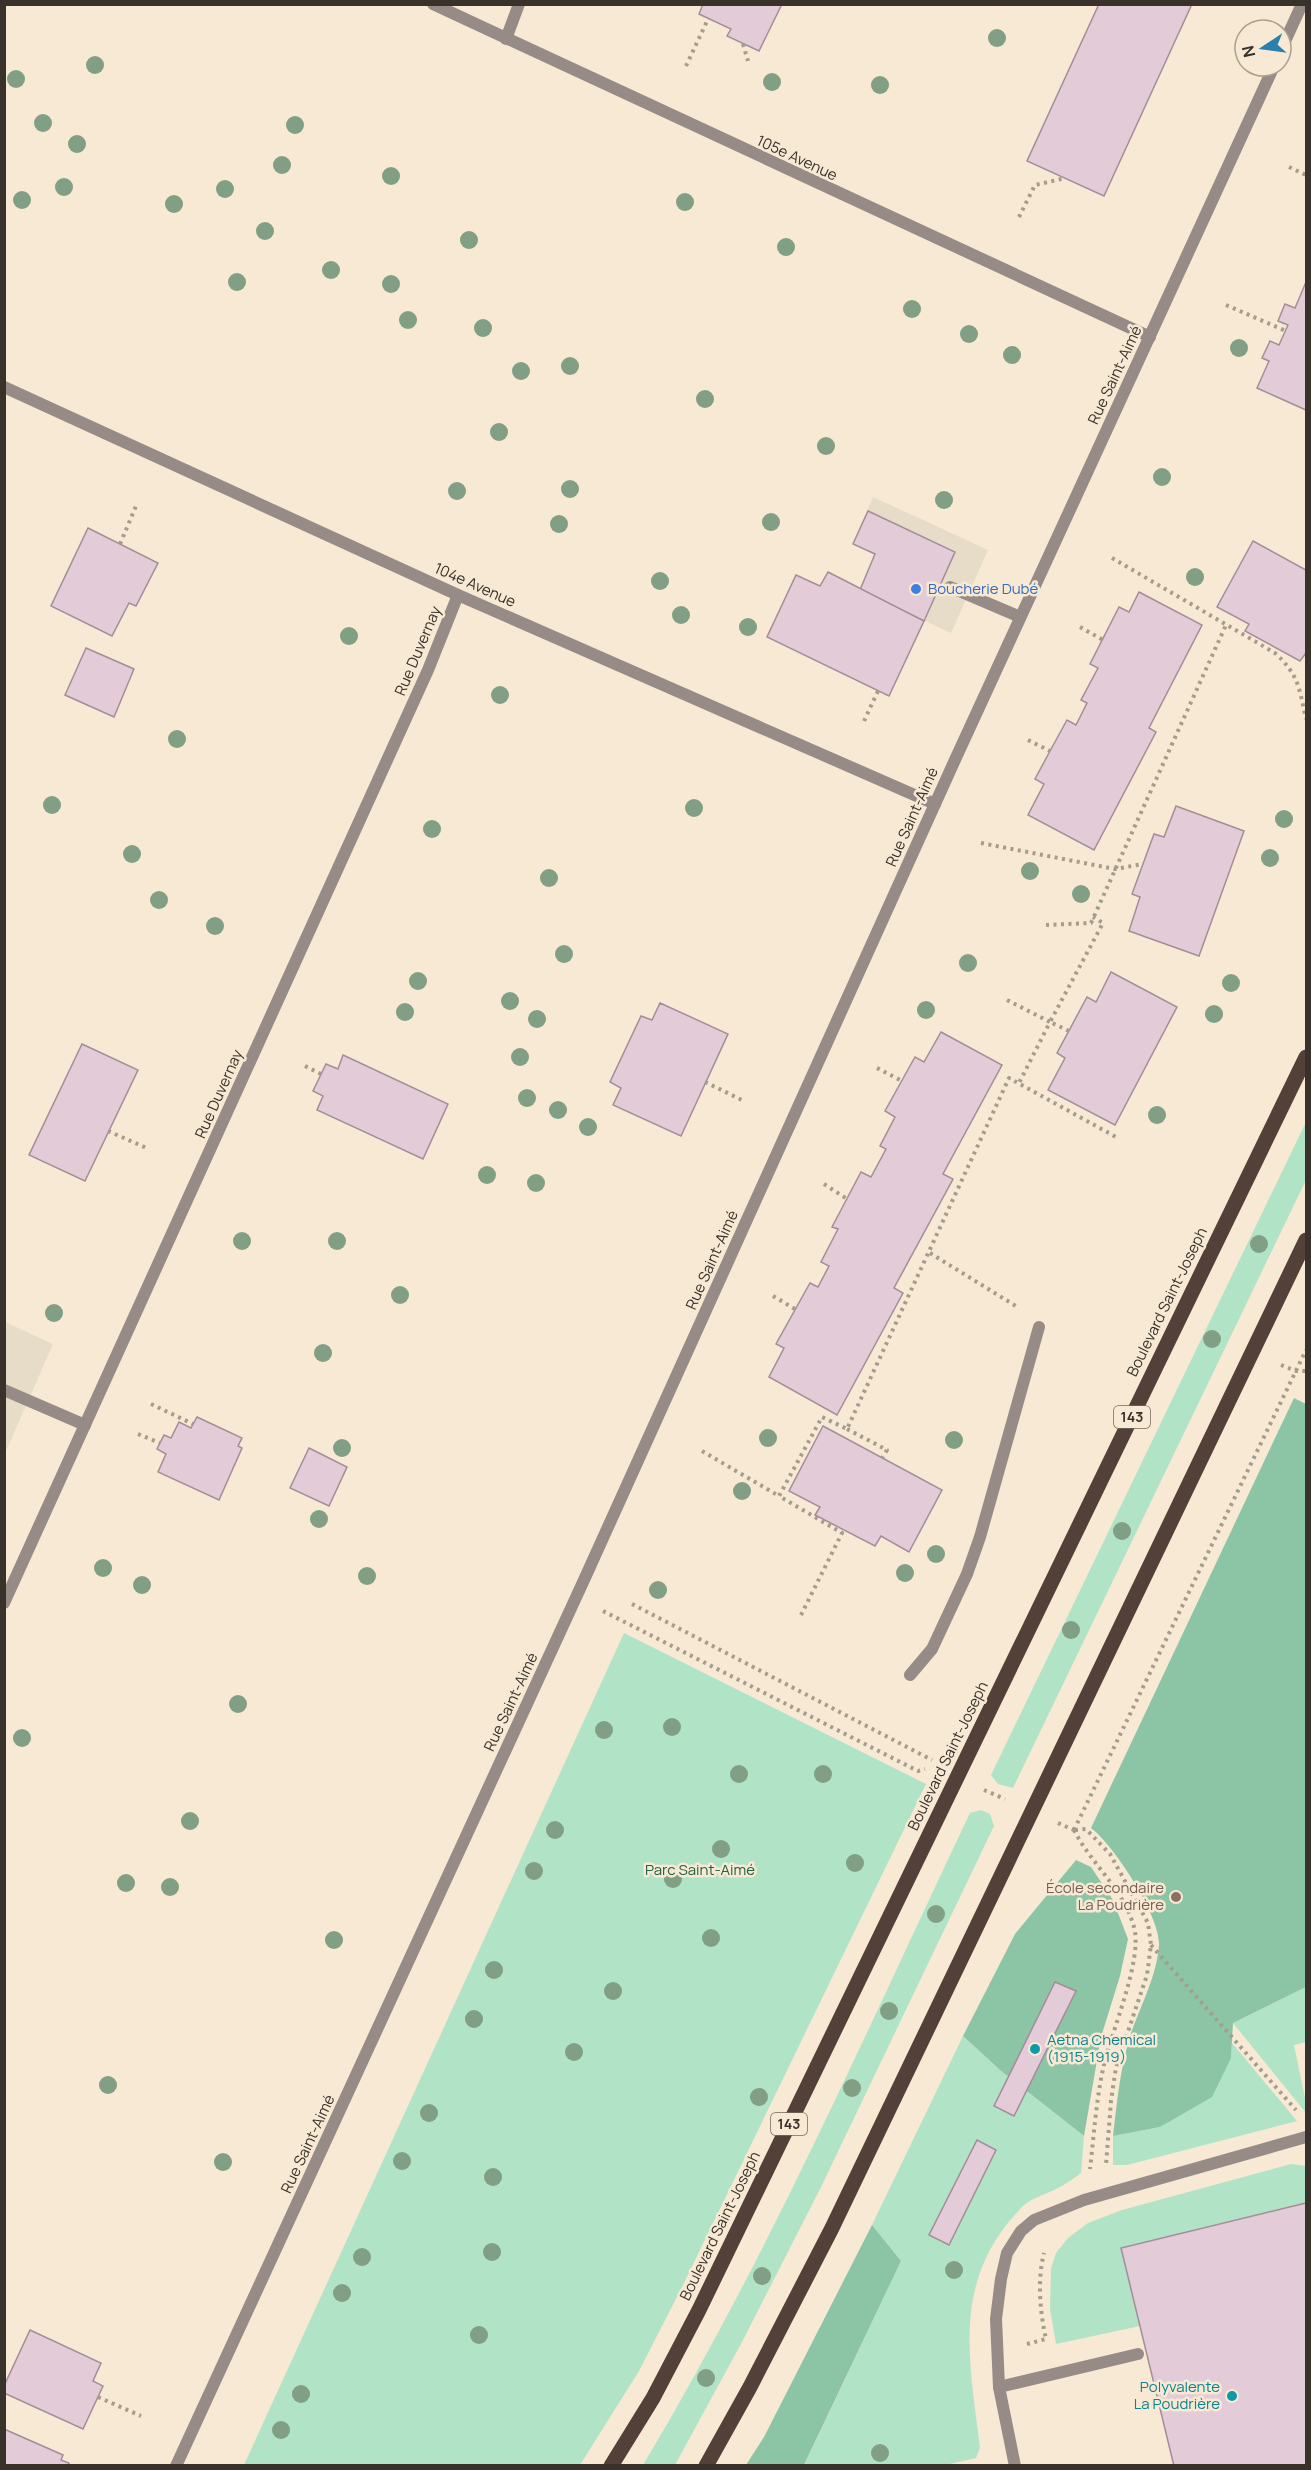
<svg xmlns="http://www.w3.org/2000/svg" width="1311" height="2470" viewBox="0 0 1311 2470" font-family="Manrope,sans-serif">
<rect width="100%" height="100%" fill="#f7e9d3"/>
<g fill="#e6dcc8">
<polygon points="873,497 988,550 951,633 860,590 875,555 853,544"/>
<polygon points="5,1322 53,1344 5,1453"/>
</g>
<g fill="#b1e3c6">
<polygon points="1306,1122 1306,1180 1013,1788 998,1784 991,1775"/>
<polygon points="624,1633 926,1784 682,2287 639,2371 580,2465 244,2465"/>
<path d="M981,1810l9,4 4,12 -173,361 -79,155 -67,123h-32c125,-208 223,-433 327,-652z"/>
<polygon points="1306,1987 1306,2042 1294,2045 1306,2103 1306,2113 1233,2023"/>
<path d="M963,2036l37,34 84,66 -3,37c-7,5 -15,11 -23,15 -11,6 -27,10 -36,19 -71,72 -53,151 -42,241l-4,10 -35,8h-137l97,-205 -29,-36z"/>
<polygon points="1232,2043 1297,2121 1127,2165 1113,2165 1113,2136 1160,2127 1231,2058"/>
<polygon points="1291,2164 1306,2166 1306,2203 1121,2248 1140,2326 1056,2344 1050,2309 1051,2269 1056,2253 1068,2238 1088,2223 1122,2210"/>
</g>
<g fill="#8cc5a5">
<path d="M1294,1398l12,6v583l-73,36 -2,35 -19,39 -52,30 -47,9c4,-34 7,-67 17,-100 10,-29 27,-60 29,-91 2,-28 -46,-101 -68,-117z"/>
<polygon points="1076,1860 1091,1867 1113,1900 1128,1939 1120,1976 1101,2037 1084,2136 1000,2070 963,2036 1015,1934"/>
<polygon points="872,2225 901,2261 804,2465 746,2465 764,2437"/>
</g>
<g fill="#e4cbd8" stroke="#a48d99" stroke-width="1.5">
<polygon points="703,4 782,4 759,51 727,36 731,29 699,14"/>
<polygon points="1099,4 1192,4 1104,196 1027,161"/>
<polygon points="1306,282 1306,410 1257,388 1269,361 1262,358 1270,341 1279,345 1288,325 1278,321 1285,304 1295,308"/>
<polygon points="868,511 955,552 924,621 860,590 875,554 853,544"/>
<polygon points="88,528 158,563 136,606 129,603 112,636 51,606"/>
<polygon points="1253,541 1306,570 1306,653 1300,661 1245,631 1249,624 1217,607"/>
<polygon points="828,572 924,621 889,696 767,637 796,575 820,586"/>
<polygon points="1139,592 1202,625 1149,728 1156,732 1094,850 1028,815 1044,784 1035,779 1050,751 1067,720 1076,725 1087,703 1081,700 1098,668 1090,664 1119,607 1129,612"/>
<polygon points="86,648 134,669 114,717 65,695"/>
<polygon points="1176,806 1244,831 1199,956 1129,931 1140,897 1132,894 1154,834 1164,837"/>
<polygon points="1111,972 1177,1007 1115,1125 1048,1090 1065,1058 1057,1053 1087,997 1096,1002"/>
<polygon points="660,1003 728,1034 681,1136 613,1105 621,1088 610,1082 641,1016 652,1020"/>
<polygon points="941,1032 1002,1065 943,1174 953,1179 894,1288 903,1293 837,1415 769,1377 784,1348 776,1344 810,1283 818,1287 829,1266 821,1262 838,1229 832,1227 861,1172 871,1177 886,1149 880,1146 895,1117 885,1111 915,1057 924,1062"/>
<polygon points="82,1044 138,1070 85,1181 29,1155"/>
<polygon points="343,1055 448,1104 423,1159 317,1110 323,1096 313,1091 326,1064 338,1069"/>
<polygon points="197,1417 242,1438 238,1446 242,1448 219,1500 158,1472 166,1454 157,1449 164,1435 171,1438 179,1422 191,1428"/>
<polygon points="823,1426 942,1490 909,1552 881,1536 875,1546 815,1515 820,1507 789,1491"/>
<polygon points="309,1448 347,1467 329,1506 290,1488"/>
<polygon points="1055,1982 1076,1991 1014,2116 994,2106"/>
<polygon points="977,2140 996,2150 949,2245 929,2235"/>
<polygon points="1306,2203 1306,2466 1174,2466 1121,2248"/>
<polygon points="30,2330 101,2363 93,2381 103,2386 83,2429 4,2393 4,2386"/>
<polygon points="4,2429 63,2455 61,2460 69,2463 67,2466 4,2466"/>
</g>
<g fill="none" stroke-linecap="round" stroke-linejoin="round">
<g stroke="#a69c8c" stroke-width="4" stroke-dasharray="3 4.5" stroke-linecap="butt">
<polyline points="743,44 748,61"/>
<polyline points="686,66 708,19"/>
<polyline points="1289,167 1306,175"/>
<polyline points="1019,217 1035,185 1066,178"/>
<polyline points="1226,305 1286,331"/>
<polyline points="120,544 136,506"/>
<path d="M1112,558l163,95c24,22 24,35 31,66"/>
<polyline points="1080,627 1103,640"/>
<polyline points="864,721 878,691"/>
<polyline points="1028,740 1050,751"/>
<polyline points="981,843 1115,869 1143,864"/>
<polyline points="1046,925 1091,923 1226,625"/>
<polyline points="1007,1000 1050,1022 1019,1083"/>
<polyline points="1069,1031 1050,1022 1103,923 1093,917"/>
<polyline points="305,1066 321,1074"/>
<polyline points="877,1068 902,1081"/>
<polyline points="705,1082 744,1101"/>
<polyline points="108,1131 149,1149"/>
<polyline points="824,1184 847,1199"/>
<polyline points="930,1253 1019,1308"/>
<polyline points="773,1296 795,1309"/>
<polyline points="1281,1365 1296,1371 1306,1371"/>
<polyline points="151,1404 193,1424"/>
<polyline points="847,1429 887,1450 882,1458"/>
<polyline points="138,1434 160,1443"/>
<polyline points="702,1451 779,1496"/>
<polyline points="632,1604 932,1760"/>
<polyline points="603,1611 918,1771 925,1769"/>
<polyline points="801,1615 842,1533 779,1496 822,1417 847,1429 1009,1078 1116,1137"/>
<polyline points="984,1790 1005,1799"/>
<polyline points="1058,1823 1074,1830"/>
<path d="M1074,1830c17,34 49,58 60,97 9,34 -23,104 -31,142 -7,33 -9,66 -13,100"/>
<polyline points="1074,1830 1306,1350"/>
<polyline points="1075,1830 1086,1829 1110,1854 1136,1901 1148,1923 1151,1945 1147,1975 1116,2067 1111,2101 1106,2165"/>
<polyline points="1151,1945 1296,2110"/>
<path d="M1027,2344l19,-5c-6,-27 -9,-58 -2,-86"/>
<polyline points="98,2397 141,2416"/>
</g>
<g stroke="#968b87" stroke-width="12">
<polyline points="506,39 519,4"/>
<polyline points="950,587 1020,617"/>
<polyline points="4,1390 85,1425"/>
<polyline points="910,1675 932,1649 967,1574 980,1537 1039,1327"/>
<polyline points="999,2387 1138,2354"/>
<polyline points="1015,2466 999,2387 996,2319 1001,2279 1007,2253 1021,2231 1034,2220 1084,2200 1306,2137"/>
</g>
<g stroke="#968b87" stroke-width="12">
<polyline points="433,4 1150,337"/>
<polyline points="1281,50 1302,4"/>
<polyline points="4,387 458,595 935,804"/>
<polyline points="4,1603 428,670 458,595"/>
<polyline points="176,2466 584,1580 954,762 1274,66"/>
</g>
<g stroke="#524039" stroke-width="15">
<polyline points="611,2466 653,2398 699,2310 1306,1057"/>
<polyline points="706,2466 750,2387 832,2228 1306,1240"/>
</g>
</g>
<g fill="#819f84">
<circle cx="997" cy="38" r="9"/>
<circle cx="95" cy="65" r="9"/>
<circle cx="16" cy="79" r="9"/>
<circle cx="772" cy="82" r="9"/>
<circle cx="880" cy="85" r="9"/>
<circle cx="43" cy="123" r="9"/>
<circle cx="295" cy="125" r="9"/>
<circle cx="77" cy="144" r="9"/>
<circle cx="282" cy="165" r="9"/>
<circle cx="391" cy="176" r="9"/>
<circle cx="64" cy="187" r="9"/>
<circle cx="225" cy="189" r="9"/>
<circle cx="22" cy="200" r="9"/>
<circle cx="685" cy="202" r="9"/>
<circle cx="174" cy="204" r="9"/>
<circle cx="265" cy="231" r="9"/>
<circle cx="469" cy="240" r="9"/>
<circle cx="786" cy="247" r="9"/>
<circle cx="331" cy="270" r="9"/>
<circle cx="237" cy="282" r="9"/>
<circle cx="391" cy="284" r="9"/>
<circle cx="912" cy="309" r="9"/>
<circle cx="408" cy="320" r="9"/>
<circle cx="483" cy="328" r="9"/>
<circle cx="969" cy="334" r="9"/>
<circle cx="1239" cy="348" r="9"/>
<circle cx="1012" cy="355" r="9"/>
<circle cx="570" cy="366" r="9"/>
<circle cx="521" cy="371" r="9"/>
<circle cx="705" cy="399" r="9"/>
<circle cx="499" cy="432" r="9"/>
<circle cx="826" cy="446" r="9"/>
<circle cx="1162" cy="477" r="9"/>
<circle cx="570" cy="489" r="9"/>
<circle cx="457" cy="491" r="9"/>
<circle cx="944" cy="500" r="9"/>
<circle cx="771" cy="522" r="9"/>
<circle cx="559" cy="524" r="9"/>
<circle cx="1195" cy="577" r="9"/>
<circle cx="660" cy="581" r="9"/>
<circle cx="681" cy="615" r="9"/>
<circle cx="748" cy="627" r="9"/>
<circle cx="349" cy="636" r="9"/>
<circle cx="500" cy="695" r="9"/>
<circle cx="177" cy="739" r="9"/>
<circle cx="52" cy="805" r="9"/>
<circle cx="694" cy="808" r="9"/>
<circle cx="1284" cy="819" r="9"/>
<circle cx="432" cy="829" r="9"/>
<circle cx="132" cy="854" r="9"/>
<circle cx="1270" cy="858" r="9"/>
<circle cx="1030" cy="871" r="9"/>
<circle cx="549" cy="878" r="9"/>
<circle cx="1081" cy="894" r="9"/>
<circle cx="159" cy="900" r="9"/>
<circle cx="215" cy="926" r="9"/>
<circle cx="564" cy="954" r="9"/>
<circle cx="968" cy="963" r="9"/>
<circle cx="418" cy="981" r="9"/>
<circle cx="1231" cy="983" r="9"/>
<circle cx="510" cy="1001" r="9"/>
<circle cx="926" cy="1010" r="9"/>
<circle cx="405" cy="1012" r="9"/>
<circle cx="1214" cy="1014" r="9"/>
<circle cx="537" cy="1019" r="9"/>
<circle cx="520" cy="1057" r="9"/>
<circle cx="527" cy="1098" r="9"/>
<circle cx="558" cy="1110" r="9"/>
<circle cx="1157" cy="1115" r="9"/>
<circle cx="588" cy="1127" r="9"/>
<circle cx="487" cy="1175" r="9"/>
<circle cx="536" cy="1183" r="9"/>
<circle cx="242" cy="1241" r="9"/>
<circle cx="337" cy="1241" r="9"/>
<circle cx="1259" cy="1244" r="9"/>
<circle cx="400" cy="1295" r="9"/>
<circle cx="54" cy="1313" r="9"/>
<circle cx="1212" cy="1339" r="9"/>
<circle cx="323" cy="1353" r="9"/>
<circle cx="768" cy="1438" r="9"/>
<circle cx="954" cy="1440" r="9"/>
<circle cx="342" cy="1448" r="9"/>
<circle cx="742" cy="1491" r="9"/>
<circle cx="319" cy="1519" r="9"/>
<circle cx="1122" cy="1531" r="9"/>
<circle cx="936" cy="1554" r="9"/>
<circle cx="103" cy="1568" r="9"/>
<circle cx="905" cy="1573" r="9"/>
<circle cx="367" cy="1576" r="9"/>
<circle cx="142" cy="1585" r="9"/>
<circle cx="658" cy="1590" r="9"/>
<circle cx="1071" cy="1630" r="9"/>
<circle cx="238" cy="1704" r="9"/>
<circle cx="672" cy="1727" r="9"/>
<circle cx="604" cy="1730" r="9"/>
<circle cx="22" cy="1738" r="9"/>
<circle cx="739" cy="1774" r="9"/>
<circle cx="823" cy="1774" r="9"/>
<circle cx="190" cy="1821" r="9"/>
<circle cx="555" cy="1830" r="9"/>
<circle cx="721" cy="1849" r="9"/>
<circle cx="855" cy="1863" r="9"/>
<circle cx="534" cy="1871" r="9"/>
<circle cx="673" cy="1879" r="9"/>
<circle cx="126" cy="1883" r="9"/>
<circle cx="170" cy="1887" r="9"/>
<circle cx="936" cy="1914" r="9"/>
<circle cx="711" cy="1938" r="9"/>
<circle cx="334" cy="1940" r="9"/>
<circle cx="494" cy="1970" r="9"/>
<circle cx="613" cy="1991" r="9"/>
<circle cx="889" cy="2011" r="9"/>
<circle cx="474" cy="2019" r="9"/>
<circle cx="574" cy="2052" r="9"/>
<circle cx="108" cy="2085" r="9"/>
<circle cx="852" cy="2088" r="9"/>
<circle cx="759" cy="2097" r="9"/>
<circle cx="429" cy="2113" r="9"/>
<circle cx="402" cy="2161" r="9"/>
<circle cx="223" cy="2162" r="9"/>
<circle cx="493" cy="2177" r="9"/>
<circle cx="492" cy="2252" r="9"/>
<circle cx="362" cy="2257" r="9"/>
<circle cx="954" cy="2270" r="9"/>
<circle cx="762" cy="2276" r="9"/>
<circle cx="342" cy="2293" r="9"/>
<circle cx="479" cy="2335" r="9"/>
<circle cx="706" cy="2378" r="9"/>
<circle cx="301" cy="2394" r="9"/>
<circle cx="281" cy="2430" r="9"/>
<circle cx="880" cy="2453" r="9"/>
</g>
<circle fill="#3f7fe0" stroke="#f7e9d3" stroke-width="2" cx="916" cy="589" r="6"/>
<circle fill="#8d6e63" stroke="#f7e9d3" stroke-width="2" cx="1176" cy="1897" r="6"/>
<g fill="#0f9aa8" stroke="#f7e9d3" stroke-width="2">
<circle cx="1035" cy="2049" r="6"/>
<circle cx="1232" cy="2396" r="6"/>
</g>
<g text-anchor="middle" stroke-width="5" stroke-linejoin="round" paint-order="stroke">
<g fill="#f7e9d3" stroke="#71695d" stroke-width="1.5">
<rect x="1114" y="1406" width="36" height="22" rx="4.5"/>
<rect x="771" y="2113" width="36" height="22" rx="4.5"/>
</g>
<g font-size="14" font-weight="bold" fill="#38322a">
<text x="1132" y="1422">143</text>
<text x="789" y="2129">143</text>
</g>
<g font-size="15" fill="#38322a" stroke="#f7e9d3">
<text transform="translate(797 158) rotate(25)" y="5">105e Avenue</text>
<text transform="translate(1115 375) rotate(-65)" y="5">Rue Saint-Aimé</text>
<text transform="translate(475 585) rotate(24)" y="5">104e Avenue</text>
<text transform="translate(418 651) rotate(-67)" y="5">Rue Duvernay</text>
<text transform="translate(912 817) rotate(-66)" y="5">Rue Saint-Aimé</text>
<text transform="translate(219 1094) rotate(-66)" y="5">Rue Duvernay</text>
<text transform="translate(712 1260) rotate(-66)" y="5">Rue Saint-Aimé</text>
<text transform="translate(1167 1302) rotate(-64)" y="5">Boulevard Saint-Joseph</text>
<text transform="translate(511 1702) rotate(-65)" y="5">Rue Saint-Aimé</text>
<text transform="translate(948 1756) rotate(-64)" y="5">Boulevard Saint-Joseph</text>
<text transform="translate(308 2144) rotate(-65)" y="5">Rue Saint-Aimé</text>
<text transform="translate(720 2226) rotate(-64)" y="5">Boulevard Saint-Joseph</text>
</g>
<g font-size="15" fill="#366cbe" stroke="#f7e9d3" text-anchor="start">
<text x="928" y="594">Boucherie Dubé</text>
</g>
<g font-size="15" fill="#216343" stroke="#f7e9d3">
<text x="700" y="1875">Parc Saint-Aimé</text>
</g>
<g font-size="15" fill="#785e54" stroke="#f7e9d3" text-anchor="end">
<text x="1164" y="1893">École secondaire<tspan x="1164" dy="17">La Poudrière</tspan></text>
</g>
<g font-size="15" fill="#0d838f" stroke="#f7e9d3" text-anchor="start">
<text x="1047" y="2045">Aetna Chemical<tspan x="1047" dy="17">(1915-1919)</tspan></text>
<text x="1220" y="2392" text-anchor="end">Polyvalente<tspan x="1220" dy="17">La Poudrière</tspan></text>
</g>
</g>
<rect width="1311" height="2470" fill="none" stroke="#38322a" stroke-width="12"/>
<g transform="translate(1263 48) rotate(257)"><circle r="28" fill="#f7e9d3" stroke="#aba08f" stroke-width="1.5"/>
<path d="M0-4.5L10 22L0 15L-10 22Z" fill="#2880af"/>
<text y="-9" font-size="16" font-weight="bold" text-anchor="middle" fill="#38322a">N</text>
</g>
</svg>
